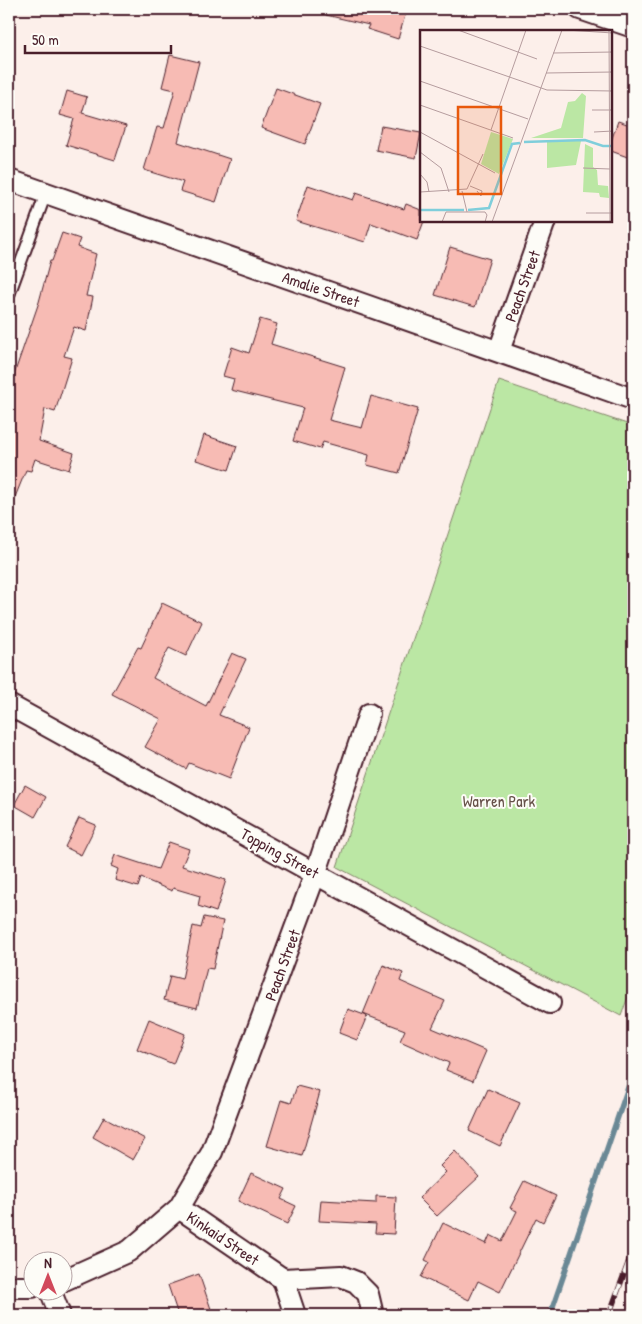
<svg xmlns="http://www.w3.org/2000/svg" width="642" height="1324" viewBox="0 0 642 1324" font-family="'Patrick Hand',sans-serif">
<rect width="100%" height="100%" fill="#fcefea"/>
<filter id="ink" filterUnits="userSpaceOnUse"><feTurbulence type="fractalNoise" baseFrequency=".02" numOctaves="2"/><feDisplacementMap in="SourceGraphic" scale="10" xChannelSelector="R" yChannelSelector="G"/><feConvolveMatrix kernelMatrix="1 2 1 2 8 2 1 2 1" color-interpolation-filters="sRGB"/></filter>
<g filter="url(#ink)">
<polygon fill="#bbe7a4" stroke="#828368" points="499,381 633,426 633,983 621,1016 337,867"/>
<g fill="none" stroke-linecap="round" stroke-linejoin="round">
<polyline stroke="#6a8895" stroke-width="5.5" points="550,1315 633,1073"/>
</g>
<g fill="#f7bbb4" stroke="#4a1f2b">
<polygon points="327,9 407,9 398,39 367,29 369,25 326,15"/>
<polygon points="170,55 199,62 178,142 230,159 216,202 180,191 183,182 144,170 157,127 164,128 175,90 162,87"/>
<polygon points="276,88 320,104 305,144 261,128"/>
<polygon points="67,91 87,97 82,113 126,126 115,160 66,145 74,119 60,115"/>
<polygon points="618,121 633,126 633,159 611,151 611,141"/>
<polygon points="381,126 421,133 416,158 376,150"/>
<polygon points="308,185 353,200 356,193 404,209 406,204 421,210 421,221 424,221 417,240 371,223 365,242 296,221"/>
<polygon points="62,233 80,239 77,247 96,254 86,296 93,297 86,331 74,327 64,356 72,358 55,412 45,409 39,441 74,453 69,470 35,459 31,471 26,470 9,512 9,389 39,302 50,261 52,261"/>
<polygon points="450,247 490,259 475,307 435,295"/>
<polygon points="260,319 277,324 271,344 345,367 329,420 362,428 371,396 418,409 399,473 367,465 369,455 323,442 320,449 293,441 303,408 231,390 234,379 223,376 232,347 249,353"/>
<polygon points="204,435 237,446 229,470 196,460"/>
<polygon points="162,603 202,622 186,656 169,648 153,678 206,706 232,653 246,659 219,715 249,727 229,779 189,763 186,769 145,747 161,719 112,694 138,647 141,648"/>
<polygon points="25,785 46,797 35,817 14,805"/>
<polygon points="79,818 96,825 81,855 65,847"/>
<polygon points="169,842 189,849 182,866 226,880 216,912 198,906 200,896 173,888 172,891 141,878 138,887 115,880 118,869 111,866 115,855 158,869"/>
<polygon points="204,917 223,921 213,969 207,968 197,1008 164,1000 170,976 182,979 193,926 201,928"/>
<polygon points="383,965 403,973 400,981 445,1001 432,1028 486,1051 473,1081 446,1070 449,1063 400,1041 405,1030 363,1014"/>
<polygon points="348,1009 367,1016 357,1040 339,1033"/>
<polygon points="149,1019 185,1034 173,1064 137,1049"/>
<polygon points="297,1086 320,1092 302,1156 267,1146 281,1100 291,1103"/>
<polygon points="488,1089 520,1103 500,1146 469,1131"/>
<polygon points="104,1117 145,1139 133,1160 93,1137"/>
<polygon points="455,1151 479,1177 437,1216 419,1198 446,1172 440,1166"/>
<polygon points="251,1173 286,1189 281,1199 296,1206 287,1224 238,1201"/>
<polygon points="524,1181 556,1196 543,1222 536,1218 500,1292 478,1281 469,1300 421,1277 429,1262 425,1260 443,1223 486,1244 490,1235 502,1241 517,1211 510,1208"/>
<polygon points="376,1196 396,1197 394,1234 375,1233 376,1224 319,1221 321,1200 376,1203"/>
<polygon points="199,1274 211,1309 191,1315 178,1315 168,1285"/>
</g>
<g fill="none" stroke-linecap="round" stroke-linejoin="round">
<defs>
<polyline id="service" points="9,295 46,193"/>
<g id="minor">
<polyline points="580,9 633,27"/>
<polyline points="9,180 633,399"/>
<polyline points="499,351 545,221"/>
<polyline points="9,705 550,1003"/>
<polyline points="179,1208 283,1279 341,1276 356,1282 368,1294 373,1315"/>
<polyline points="283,1279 295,1315"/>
<polyline points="62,1281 129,1251 179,1208 212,1152 316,872 369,714"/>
<polyline points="9,1287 32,1287"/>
<polyline points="51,1292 60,1315"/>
</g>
</defs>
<use href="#service" stroke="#4a1f2b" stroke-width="14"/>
<use href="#minor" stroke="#4a1f2b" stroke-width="24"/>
<use href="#service" stroke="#fdfcf7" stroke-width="10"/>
<use href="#minor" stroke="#fdfcf7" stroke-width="20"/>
<defs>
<polyline id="rail" points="609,1315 633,1250"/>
</defs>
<use href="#rail" stroke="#4a1f2b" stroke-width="5.5"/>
<use href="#rail" stroke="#fdfcf7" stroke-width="4" stroke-dasharray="11" stroke-linecap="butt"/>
</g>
</g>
<g text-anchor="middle" stroke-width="4" stroke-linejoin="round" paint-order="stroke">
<g font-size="16" fill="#4a1f2b" stroke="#fdfcf7">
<text transform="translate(522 286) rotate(-70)" y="6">Peach Street</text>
<text transform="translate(321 289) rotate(19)" y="6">Amalie Street</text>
<text transform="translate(280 853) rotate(29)" y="6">Topping Street</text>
<text transform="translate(282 965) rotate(-70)" y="6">Peach Street</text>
<text transform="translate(223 1238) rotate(34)" y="6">Kinkaid Street</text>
</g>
<g font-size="16" fill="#665149" stroke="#fdfcf7">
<text x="499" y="807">Warren Park</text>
</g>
</g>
<g transform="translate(420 30)">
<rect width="192" height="192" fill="#fcefea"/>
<path d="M162,63l4,3 -3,42h-52l30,-10 7,-26 7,-1zM71,102l22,7 -14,35 -18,-10zM127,111h34l-5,24 -29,3zM165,114l8,4v19l4,3 1,15 10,1 1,12 -9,-1 -1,-4 -16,-1z" fill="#bbe7a4"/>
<path fill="none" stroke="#7fcedb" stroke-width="2.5" d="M104,112l61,-2 18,6h10M0,180h44M48,180l21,-2 23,-64 8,-1"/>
<path fill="none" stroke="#b59c9e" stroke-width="1" d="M38,0l79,29M146,0l47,3M189,0l1,192M0,16l127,44 66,1M133,23l60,-1M126,43l67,-1M0,51l108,38M0,75l93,33M172,80h21M71,100l35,-100M0,102l75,41M174,102l19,-1M0,122l21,16 8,24M163,138l27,1M0,144l7,8 2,10M50,156l12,5 -1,5 -4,-5M42,161l5,21M0,162l47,-3 16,-35M166,183h25M22,192l4,-10h39l2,3 -2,7M72,192l70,-192"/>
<path fill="#e8590c" fill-opacity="0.15" stroke="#e8590c" stroke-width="2.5" d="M38,77h43v87h-43z"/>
<rect width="192" height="192" fill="none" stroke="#4a1f2b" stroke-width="2.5"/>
</g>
<rect width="642" height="1324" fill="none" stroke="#fdfcf7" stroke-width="30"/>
<rect x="15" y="15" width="612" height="1294" fill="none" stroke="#4a1f2b" stroke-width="2" filter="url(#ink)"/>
<g transform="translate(48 1276)"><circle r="24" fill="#fdfcf7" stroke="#b5a4a5"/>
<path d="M0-4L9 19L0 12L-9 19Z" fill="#d1495b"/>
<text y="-8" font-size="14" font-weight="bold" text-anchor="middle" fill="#4a1f2b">N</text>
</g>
<path d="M25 45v8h146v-8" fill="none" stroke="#4a1f2b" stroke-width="2.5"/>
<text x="32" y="45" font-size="15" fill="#4a1f2b" stroke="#fdfcf7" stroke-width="4" paint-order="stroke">50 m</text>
</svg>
